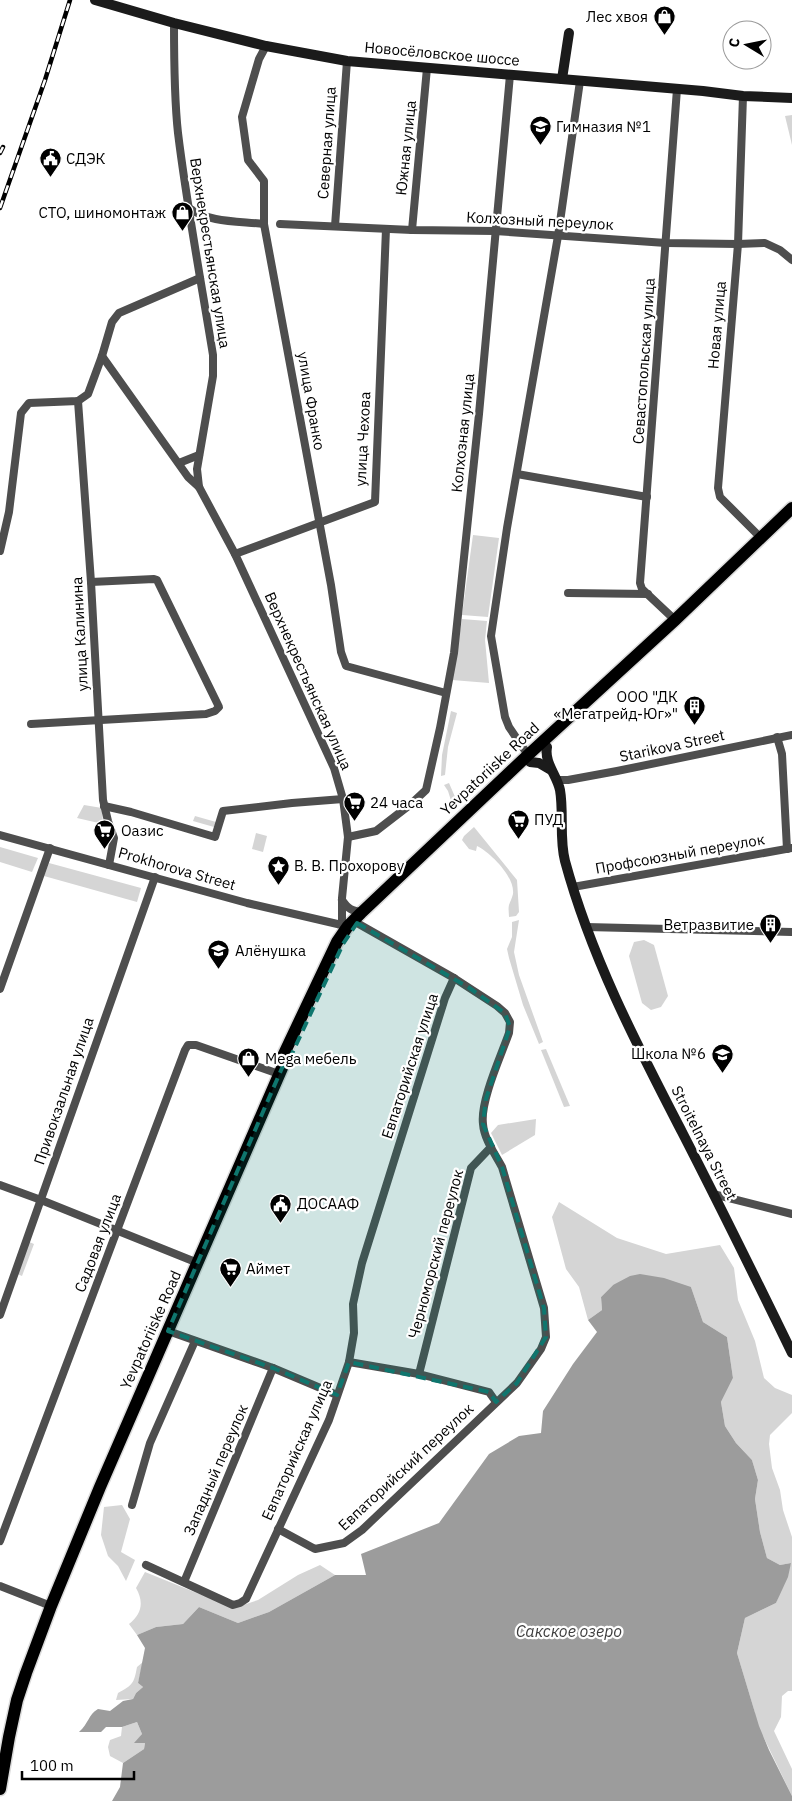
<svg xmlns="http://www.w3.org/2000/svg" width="792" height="1801" viewBox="0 0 792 1801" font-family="'IBM Plex Sans',sans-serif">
<rect width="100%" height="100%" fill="#fff"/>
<g fill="#d5d5d5">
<polygon points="792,115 792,145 785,116"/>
<polygon points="473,535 499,538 488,617 462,615"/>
<polygon points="462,619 487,621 485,640 489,683 452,680"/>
<polygon points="451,711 457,713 448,747 445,775 441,776 442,755"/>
<polygon points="449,783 459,806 454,810 448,791 444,785"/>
<polygon points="84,805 102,808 103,824 77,818"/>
<polygon points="195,816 216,822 214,827 193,821"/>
<path d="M474,827l43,53 2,32 -3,4 -7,1c0,-4 -1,-8 0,-12 1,-3 3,-7 4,-11 2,-17 -22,-41 -36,-48l-1,5 -7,-2 -7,-9 2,-4z"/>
<polygon points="256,833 267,836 263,852 252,849"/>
<polygon points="0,847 38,858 32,872 0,862"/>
<polygon points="49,863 141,888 137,902 44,876"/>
<polygon points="519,920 514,952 519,975 543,1042 539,1044 523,1005 509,958 507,949 512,937 512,922"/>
<polygon points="644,940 654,945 668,996 661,1007 651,1010 642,1003 629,956 634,942"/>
<polygon points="546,1049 570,1106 564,1107 541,1050"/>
<polygon points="536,1119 535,1135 502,1155 491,1133 498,1125"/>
<polygon points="559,1202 617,1238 666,1254 720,1245 734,1268 738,1300 755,1341 764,1378 775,1388 792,1395 792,1413 770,1435 769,1444 772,1468 780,1490 783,1510 792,1537 792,1691 788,1691 782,1696 781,1717 774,1731 792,1769 792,1796 763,1736 735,1727 755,1713 737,1653 745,1618 776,1603 791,1563 780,1565 767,1558 760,1532 755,1499 758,1480 752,1460 736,1443 725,1426 721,1402 733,1378 727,1337 703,1322 691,1287 613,1285 601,1297 602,1310 588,1320 579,1287 566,1269 552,1217"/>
<polygon points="27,1241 34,1244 22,1276 15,1273"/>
<polygon points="122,1505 130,1519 121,1552 135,1560 126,1581 118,1566 108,1556 101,1535 104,1507"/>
<path d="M320,1565l15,10 -66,37 -31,11 -39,-16 -16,17 -27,3 -19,8 -8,-11c13,-10 15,-22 7,-36l9,-16 89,36 24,-8 40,-25z"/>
<path d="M143,1662l-5,21 5,4 -7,6 -3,6 -17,1 2,-7c15,-8 16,-10 19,-26z"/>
<polygon points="137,1722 142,1734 135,1743 145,1743 144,1749 123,1763 110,1756 108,1747 110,1740 121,1736 122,1727"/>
</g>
<path fill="#9c9c9c" d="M640,1274l24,4 27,9 12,35 24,15 6,41 -12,24 4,24 11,17 16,17 6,20 -3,19 5,33 7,26 13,7 11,-2 -3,14 -12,26 -31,15 -8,35 22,73 10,24 23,46v5h-680l8,-14 3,-24 21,-14 1,-6h-11l8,-9 -5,-12 -15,5h-16l-5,5h-22c10,-9 9,-17 19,-23l12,2 13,-10 10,-2 3,-6 7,-6 -5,-4 7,-35 -8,-13 19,-8 27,-3 16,-17 39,16 31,-11 66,-37h31l-5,-21 78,-31 50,-69 30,-18 22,-3 2,-22 30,-47 24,-32 -9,-12 14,-10 -1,-13 12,-12 17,-9z"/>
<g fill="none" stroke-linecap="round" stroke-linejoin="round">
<defs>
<polyline id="primary" points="0,1789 9,1737 17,1700 26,1673 51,1606 100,1487 282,1068 283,1056 337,942 348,926 361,913 528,755 675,620 792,508"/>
</defs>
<use href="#primary" stroke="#dbdbdb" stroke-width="15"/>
<g stroke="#4e4e4e" stroke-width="8">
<path d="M174,23c0,37 0,74 4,110 9,74 23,148 35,222v21l-16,93 2,18 36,67 99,214 9,31 5,38 -6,61v27"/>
<polyline points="266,46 259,59 242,117 248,160 264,181 264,224 331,585 341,652 346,666 446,693"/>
<polyline points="743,96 738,244 718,488 720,497 761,538"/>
<path d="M189,208c20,15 51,13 75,16"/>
<polyline points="280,224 412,230 495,231 666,243 738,244 765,243 780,250 792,260"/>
<polyline points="335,226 347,61"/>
<polyline points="412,230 427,68"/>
<polyline points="102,356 188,477 199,487"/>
<polyline points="78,401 91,582 103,800 108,821 114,838 109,865"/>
<polyline points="179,463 199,455"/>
<polyline points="517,474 647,497"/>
<polyline points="0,551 9,512 21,413 29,403 78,401 88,394 102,356 112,322 119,313 200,278"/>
<polyline points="235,554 375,502 386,229"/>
<polyline points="568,593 648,594"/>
<polyline points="675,620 642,589 640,583 677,89"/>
<polyline points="31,724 206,714 215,711 219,707 157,580 154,579 91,582"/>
<polyline points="777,737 782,754 787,849"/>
<polyline points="528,755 509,727 505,717 491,636 507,528 558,236 580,81"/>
<polyline points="557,780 568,780 617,771 792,735"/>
<polyline points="104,806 131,812 215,837 223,811 292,803 343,799"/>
<polyline points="0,835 247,903 346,926"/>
<polyline points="348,837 376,831 411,804 426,790 440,728 454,653 479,414 510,75"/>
<polyline points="573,887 792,848"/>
<path d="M342,900c6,9 10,11 20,12"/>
<polyline points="586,927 792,932"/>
<polyline points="0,989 50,848"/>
<polyline points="0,1185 41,1200 198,1263"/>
<polyline points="713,1194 792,1214"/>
<polyline points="0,1315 155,877"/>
<polyline points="168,1331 273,1368 337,1395"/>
<polyline points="349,1362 419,1374 489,1392 496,1402"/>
<polyline points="419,1374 471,1168 491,1147"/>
<polyline points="132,1505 150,1443 195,1341"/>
<path d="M278,1529l37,20 29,-6 18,-13 155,-147 24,-34 5,-12 -2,-29 -42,-141c-7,-13 -18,-28 -19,-43 -3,-23 18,-68 26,-91l1,-11 -5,-9 -8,-7 -43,-28 -97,-55"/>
<polyline points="0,1541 185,1050 188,1045 196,1045 279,1074"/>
<polyline points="146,1565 233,1605 240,1603 246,1599 329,1420 349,1362 354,1333 353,1304 362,1263 445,998 454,978"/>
<polyline points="184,1582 273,1368"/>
<polyline points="0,1586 51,1606"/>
</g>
<g stroke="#1b1b1b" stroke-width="10">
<polyline points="95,0 174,23 266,46 347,61 703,91 743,96 792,98"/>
<polyline points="562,79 569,33"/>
<path d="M547,747c-3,16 10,28 13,43 4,23 -1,48 5,71 26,96 72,184 117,271 38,74 74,147 110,221"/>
<polyline points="530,762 539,763 551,770"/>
</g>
<use href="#primary" stroke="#000" stroke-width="12"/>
<defs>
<g id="rail">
<polyline points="0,153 3,147"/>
<polyline points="0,208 45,80 70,0"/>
</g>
</defs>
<use href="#rail" stroke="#000" stroke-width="4.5"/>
<use href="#rail" stroke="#fff" stroke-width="2.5" stroke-dasharray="8" stroke-linecap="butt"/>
</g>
<path fill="#0f766e" fill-opacity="0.2" stroke="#0f766e" stroke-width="4" stroke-dasharray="10 6" stroke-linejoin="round" d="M357,923l111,64 37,26 5,14 -24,72 -3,25 19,43 42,141 2,29 -29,46 -21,19 -7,-10 -140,-30 -12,33 -64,-27 -105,-37 114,-263 8,-10 53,-114z"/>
<defs>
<symbol id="shop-pin" viewBox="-11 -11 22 30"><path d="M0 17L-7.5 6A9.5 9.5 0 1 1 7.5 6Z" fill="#000" stroke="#fff"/><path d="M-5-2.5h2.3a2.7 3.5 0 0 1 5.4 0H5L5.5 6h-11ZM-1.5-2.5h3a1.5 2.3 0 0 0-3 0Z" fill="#fff"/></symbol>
<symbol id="school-pin" viewBox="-11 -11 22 30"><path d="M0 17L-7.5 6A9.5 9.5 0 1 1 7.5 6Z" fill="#000" stroke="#fff"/><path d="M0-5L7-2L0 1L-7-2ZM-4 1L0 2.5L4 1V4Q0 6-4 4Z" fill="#fff"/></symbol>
<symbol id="civic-pin" viewBox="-11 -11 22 30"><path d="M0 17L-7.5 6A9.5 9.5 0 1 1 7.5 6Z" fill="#000" stroke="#fff"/><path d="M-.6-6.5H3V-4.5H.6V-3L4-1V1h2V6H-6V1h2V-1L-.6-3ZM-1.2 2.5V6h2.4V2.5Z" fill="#fff"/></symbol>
<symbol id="building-pin" viewBox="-11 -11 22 30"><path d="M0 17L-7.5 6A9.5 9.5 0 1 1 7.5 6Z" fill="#000" stroke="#fff"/><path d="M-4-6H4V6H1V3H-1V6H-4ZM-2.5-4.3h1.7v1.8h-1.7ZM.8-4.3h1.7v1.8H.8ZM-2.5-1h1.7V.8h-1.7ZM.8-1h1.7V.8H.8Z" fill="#fff"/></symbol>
<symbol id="supermarket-pin" viewBox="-11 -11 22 30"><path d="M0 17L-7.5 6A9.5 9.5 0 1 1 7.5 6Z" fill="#000" stroke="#fff"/><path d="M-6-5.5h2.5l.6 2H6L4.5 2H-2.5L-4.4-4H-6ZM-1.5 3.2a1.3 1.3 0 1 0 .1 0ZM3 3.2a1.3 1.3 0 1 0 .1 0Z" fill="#fff"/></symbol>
<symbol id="sight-pin" viewBox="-11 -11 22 30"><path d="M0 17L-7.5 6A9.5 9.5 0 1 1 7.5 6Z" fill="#000" stroke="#fff"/><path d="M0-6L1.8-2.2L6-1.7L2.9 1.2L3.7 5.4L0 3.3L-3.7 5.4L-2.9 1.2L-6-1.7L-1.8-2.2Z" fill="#fff"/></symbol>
</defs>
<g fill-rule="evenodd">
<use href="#shop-pin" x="652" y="4" width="25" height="34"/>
<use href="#school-pin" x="528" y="114" width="25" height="34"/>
<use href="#civic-pin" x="38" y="146" width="25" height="34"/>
<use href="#shop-pin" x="170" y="200" width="25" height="34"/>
<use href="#building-pin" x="682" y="694" width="25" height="34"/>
<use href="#supermarket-pin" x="342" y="790" width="25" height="34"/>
<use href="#supermarket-pin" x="506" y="808" width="25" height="34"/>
<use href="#supermarket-pin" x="92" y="818" width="25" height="34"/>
<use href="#sight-pin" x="266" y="854" width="25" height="34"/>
<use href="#building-pin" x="758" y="912" width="25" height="34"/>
<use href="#school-pin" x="206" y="938" width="25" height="34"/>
<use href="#school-pin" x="710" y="1042" width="25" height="34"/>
<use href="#shop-pin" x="236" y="1046" width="25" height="34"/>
<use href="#civic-pin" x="268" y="1192" width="25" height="34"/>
<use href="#supermarket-pin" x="218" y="1256" width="25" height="34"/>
</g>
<g text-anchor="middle" stroke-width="4.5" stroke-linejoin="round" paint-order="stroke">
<g font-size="15" fill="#000" stroke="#fff" text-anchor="start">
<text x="648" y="22" text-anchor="end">Лес хвоя</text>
<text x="556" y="132">Гимназия №1</text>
<text x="66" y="164">СДЭК</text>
<text x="166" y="218" text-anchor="end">СТО, шиномонтаж</text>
<text x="678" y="702" text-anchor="end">ООО "ДК<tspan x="678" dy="17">«Мегатрейд-Юг»"</tspan></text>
<text x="370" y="808">24 часа</text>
<text x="534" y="825">ПУД</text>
<text x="121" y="836">Оазис</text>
<text x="294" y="871">В. В. Прохорову</text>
<text x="754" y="930" text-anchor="end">Ветразвитие</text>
<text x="235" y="956">Алёнушка</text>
<text x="706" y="1059" text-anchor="end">Школа №6</text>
<text x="265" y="1064">Mega мебель</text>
<text x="297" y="1209">ДОСААФ</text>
<text x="246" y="1274">Аймет</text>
</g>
<g font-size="15" fill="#000" stroke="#fff">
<text transform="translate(442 54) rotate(5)" y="5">Новосёловское шоссе</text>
<text transform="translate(327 143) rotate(-86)" y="5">Северная улица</text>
<text transform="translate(406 148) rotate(-84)" y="5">Южная улица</text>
<text transform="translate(540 221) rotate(3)" y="5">Колхозный переулок</text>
<text transform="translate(210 253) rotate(81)" y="5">Верхнекрестьянская улица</text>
<text transform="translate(717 325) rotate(-85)" y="5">Новая улица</text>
<text transform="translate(644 361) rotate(-86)" y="5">Севастопольская улица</text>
<text transform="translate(311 401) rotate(80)" y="5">улица Франко</text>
<text transform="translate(463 433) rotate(-84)" y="5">Колхозная улица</text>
<text transform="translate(363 439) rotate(-87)" y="5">улица Чехова</text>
<text transform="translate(80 634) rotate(-93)" y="5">улица Калинина</text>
<text transform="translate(308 681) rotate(66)" y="5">Верхнекрестьянская улица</text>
<text transform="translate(672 746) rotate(-12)" y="5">Starikova Street</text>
<text transform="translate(490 769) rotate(-43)" y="5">Yevpatoriiske Road</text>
<text transform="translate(680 854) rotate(-10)" y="5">Профсоюзный переулок</text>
<text transform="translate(177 869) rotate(16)" y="5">Prokhorova Street</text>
<text transform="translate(410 1066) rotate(-72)" y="5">Евпаторийская улица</text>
<text transform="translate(64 1091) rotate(-71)" y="5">Привокзальная улица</text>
<text transform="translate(704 1143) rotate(63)" y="5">Stroitelnaya Street</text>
<text transform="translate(98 1243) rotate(-69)" y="5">Садовая улица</text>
<text transform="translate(436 1254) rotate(-75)" y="5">Черноморский переулок</text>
<text transform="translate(151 1330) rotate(-66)" y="5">Yevpatoriiske Road</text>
<text transform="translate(297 1450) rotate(-66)" y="5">Евпаторийская улица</text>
<text transform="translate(406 1467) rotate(-43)" y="5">Евпаторийский переулок</text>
<text transform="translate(216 1470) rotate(-67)" y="5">Западный переулок</text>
</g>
<g font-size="16" font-style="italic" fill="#3d3d3d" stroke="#fff">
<text x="569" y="1637">Сакское озеро</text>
</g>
</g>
<g transform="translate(747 45) rotate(280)"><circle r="24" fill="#ffffff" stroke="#999999"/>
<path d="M0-4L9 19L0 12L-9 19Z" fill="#000000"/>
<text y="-8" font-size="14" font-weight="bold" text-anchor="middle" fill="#000000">С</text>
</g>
<path d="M22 1771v8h112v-8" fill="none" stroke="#000000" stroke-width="2.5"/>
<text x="30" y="1771" font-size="15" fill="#000000" stroke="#ffffff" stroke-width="4" paint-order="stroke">100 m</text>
</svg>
